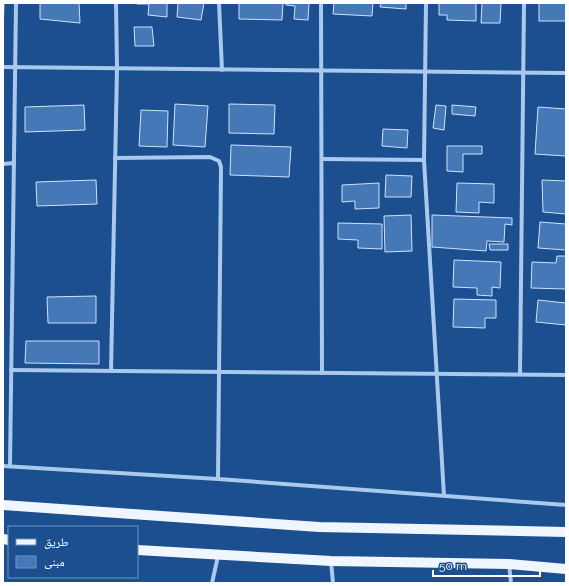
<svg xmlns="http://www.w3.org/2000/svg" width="569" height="586" viewBox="0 0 569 586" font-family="Raleway,'Noto Naskh Arabic',sans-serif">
<rect width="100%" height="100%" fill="#1b4f8f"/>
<g fill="#4478b7" stroke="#cfe3fa">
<polygon points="3,3 4,3 3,37"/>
<polygon points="40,3 79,3 80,23 40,19"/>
<polygon points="137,3 167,3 167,17 148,15 149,4 137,4"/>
<polygon points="178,3 204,3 201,20 177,17"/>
<polygon points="239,3 283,3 282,20 239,19"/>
<polygon points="286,3 309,3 308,20 294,19 295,6 286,5"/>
<polygon points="334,3 373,3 372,16 333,14"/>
<polygon points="381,3 406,3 406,9 380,7"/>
<polygon points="439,3 476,3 476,21 447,20 447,15 439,15"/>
<polygon points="482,3 501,3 500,23 481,23"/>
<rect x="539" y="3" width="27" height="18"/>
<polygon points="134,27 152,27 154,46 135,46"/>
<polygon points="175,104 208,106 205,147 173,145"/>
<polygon points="229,104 275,105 274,134 229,133"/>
<polygon points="84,105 85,130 25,132 25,107"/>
<polygon points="436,105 446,106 444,130 433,128"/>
<polygon points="452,105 476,107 475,116 452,114"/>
<polygon points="538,107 566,109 566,156 535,154"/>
<polygon points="141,110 168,111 167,147 139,146"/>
<polygon points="383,129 408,130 407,148 382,146"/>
<polygon points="231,145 291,147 289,177 230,175"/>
<polygon points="447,146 482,146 482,154 463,154 463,172 447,171"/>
<polygon points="386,175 412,176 411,197 385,197"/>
<polygon points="96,180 97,204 37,206 36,182"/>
<polygon points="542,180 566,181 566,214 543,212"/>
<polygon points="379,183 379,208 355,209 355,201 342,202 342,185"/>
<polygon points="457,183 494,184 494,203 479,202 479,213 456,212"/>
<polygon points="411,215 412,251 385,252 384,216"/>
<polygon points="432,215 512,218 512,225 505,224 504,242 487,241 486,251 432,247"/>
<polygon points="540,222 566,224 566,250 538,248"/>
<polygon points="338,223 382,224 382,249 358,248 358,240 338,239"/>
<polygon points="489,244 508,244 508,250 490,250"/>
<polygon points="557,256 566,256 566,289 531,288 532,262 556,263"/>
<polygon points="454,260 501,262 500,288 492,287 492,296 477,295 477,288 453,287"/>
<polygon points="96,296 96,323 48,323 47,297"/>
<polygon points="454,299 496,300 496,318 485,318 485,328 453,327"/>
<polygon points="538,300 566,303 566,325 536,322"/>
<polygon points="26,341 99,341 99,364 25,363"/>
</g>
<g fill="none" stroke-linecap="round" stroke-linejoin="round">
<g stroke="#a9c9ee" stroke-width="4">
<polyline points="219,3 222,70"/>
<polyline points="321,3 322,373"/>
<polyline points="426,3 424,160 444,496"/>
<polyline points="3,67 566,73"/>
<polyline points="115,158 210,157 219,161 221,167 218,479"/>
<polyline points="322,159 424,160"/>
<polyline points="3,164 14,163"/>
<polyline points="11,370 566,375"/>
<polyline points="111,371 117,68 116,3"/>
<polyline points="520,374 524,3"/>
<polyline points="3,466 218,479 566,505"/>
<polyline points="10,466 16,3"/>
<polyline points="331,561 333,583"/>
<polyline points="509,564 511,583"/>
<polyline points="212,583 218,556"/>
</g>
<g stroke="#f0f6ff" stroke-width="10">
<polyline points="3,505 319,527 566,532"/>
<polyline points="3,539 9,540"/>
<polyline points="137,550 331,561 509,564 566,569"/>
</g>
</g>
<rect width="569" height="586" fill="none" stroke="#ffffff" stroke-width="8"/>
<rect x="8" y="526" width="130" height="52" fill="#1b4f8f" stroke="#7695bc"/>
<rect x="16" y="539" width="20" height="6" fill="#f0f6ff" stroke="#7695bc"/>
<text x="44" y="546" font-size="12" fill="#ffffff">طريق</text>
<rect x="16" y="556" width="20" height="12" fill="#4478b7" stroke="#7695bc"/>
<text x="44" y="566" font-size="12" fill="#ffffff">مبنى</text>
<path d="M433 570v6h107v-6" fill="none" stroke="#ffffff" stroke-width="2"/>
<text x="439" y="570" font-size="12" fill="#ffffff" stroke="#1b4f8f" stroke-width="3" paint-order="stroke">50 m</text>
</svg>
